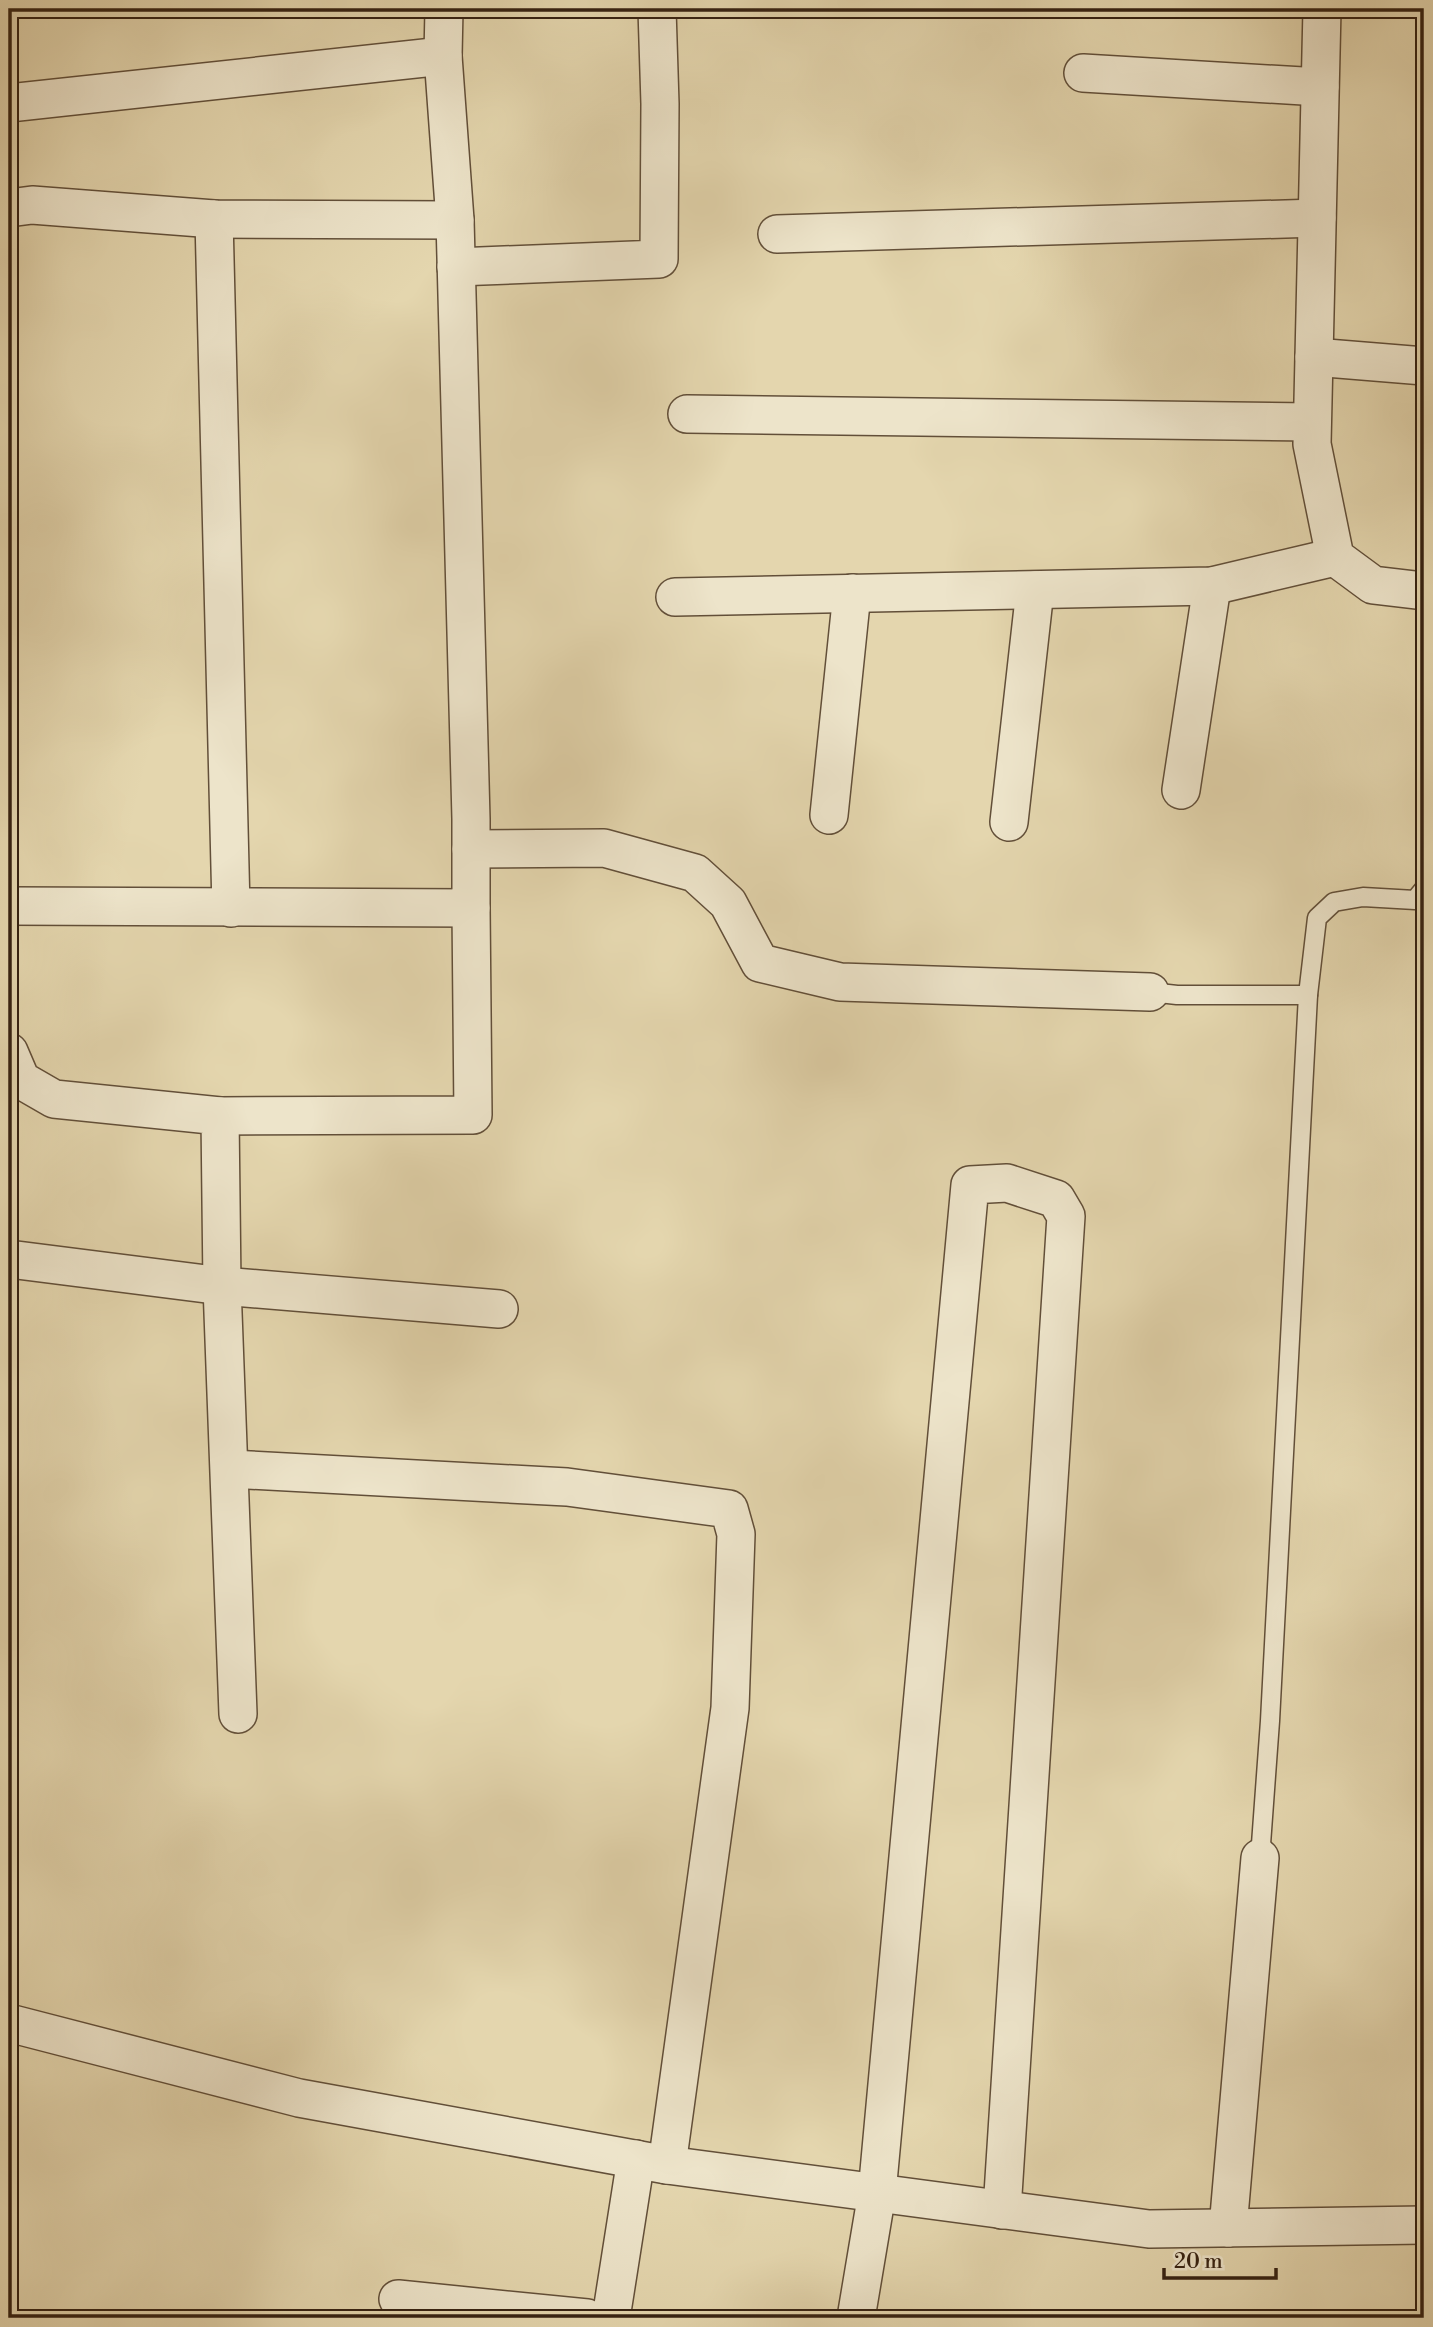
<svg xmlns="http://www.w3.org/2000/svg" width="1433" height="2327" viewBox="0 0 1433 2327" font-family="'Libre Bodoni',serif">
<rect width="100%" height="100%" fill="#e4d6ae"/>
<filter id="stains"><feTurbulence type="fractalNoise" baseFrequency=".00286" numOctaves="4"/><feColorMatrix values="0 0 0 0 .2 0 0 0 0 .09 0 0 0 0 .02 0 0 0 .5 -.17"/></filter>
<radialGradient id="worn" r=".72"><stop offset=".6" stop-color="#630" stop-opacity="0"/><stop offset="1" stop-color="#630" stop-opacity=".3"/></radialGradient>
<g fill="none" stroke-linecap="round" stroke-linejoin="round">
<defs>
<g id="lane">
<polyline points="1150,992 1177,995 1308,995 1270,1721 1260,1858"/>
<polyline points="1308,995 1317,918 1334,902 1363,897 1415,900 1424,889"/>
</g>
<g id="street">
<polyline points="1322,9 1312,444 1335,557 1373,585 1424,591"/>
<polyline points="1083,73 1320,87"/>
<polyline points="9,103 443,56"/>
<polyline points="9,208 32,205 214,219 455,220"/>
<polyline points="214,219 231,908"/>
<polyline points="777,234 1317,218"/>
<polyline points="456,267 659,259 660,104 657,9"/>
<polyline points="1314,357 1424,366"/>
<polyline points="687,414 1312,422"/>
<polyline points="675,597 1212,586 1335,557"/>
<polyline points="1181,790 1212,586"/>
<polyline points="829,815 852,593"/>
<polyline points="1009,822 1035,590"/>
<polyline points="471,849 604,848 695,873 728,903 760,963 840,982 1150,992"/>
<polyline points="9,906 471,908 471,819 455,220 443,56 444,9"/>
<polyline points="9,1052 21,1080 54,1099 220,1116 222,1286 238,1714"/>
<polyline points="220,1116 473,1115 471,908"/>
<polyline points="9,1259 222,1286 499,1309"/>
<polyline points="230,1469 567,1487 729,1509 736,1534 730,1708 667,2165"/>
<polyline points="9,2023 299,2098 667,2165 1149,2229 1424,2225"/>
<polyline points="1228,2228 1260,1858"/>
<polyline points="398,2299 587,2318"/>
<polyline points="611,2318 636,2159"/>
<polyline points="856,2318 877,2193 970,1185 1007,1183 1056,1199 1066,1216 1002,2210"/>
</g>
</defs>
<use href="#lane" stroke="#624f39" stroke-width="21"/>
<use href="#street" stroke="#624f39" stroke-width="40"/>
<use href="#lane" stroke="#ede4ca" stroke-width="18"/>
<use href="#street" stroke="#ede4ca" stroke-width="37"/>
</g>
<rect width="1433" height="2327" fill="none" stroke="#e4d6ae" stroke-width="35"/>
<rect x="10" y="10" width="1412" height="2306" fill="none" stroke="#362212" stroke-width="3.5"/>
<rect x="18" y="18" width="1398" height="2292" fill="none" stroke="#362212" stroke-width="2"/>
<path d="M1164 2268v10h112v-10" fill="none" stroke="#362212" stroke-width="3.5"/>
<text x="1174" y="2268" font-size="21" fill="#362212" stroke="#ede4ca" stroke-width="5" paint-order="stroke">20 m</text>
<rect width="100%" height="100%" filter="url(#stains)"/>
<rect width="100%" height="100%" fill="url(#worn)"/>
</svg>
